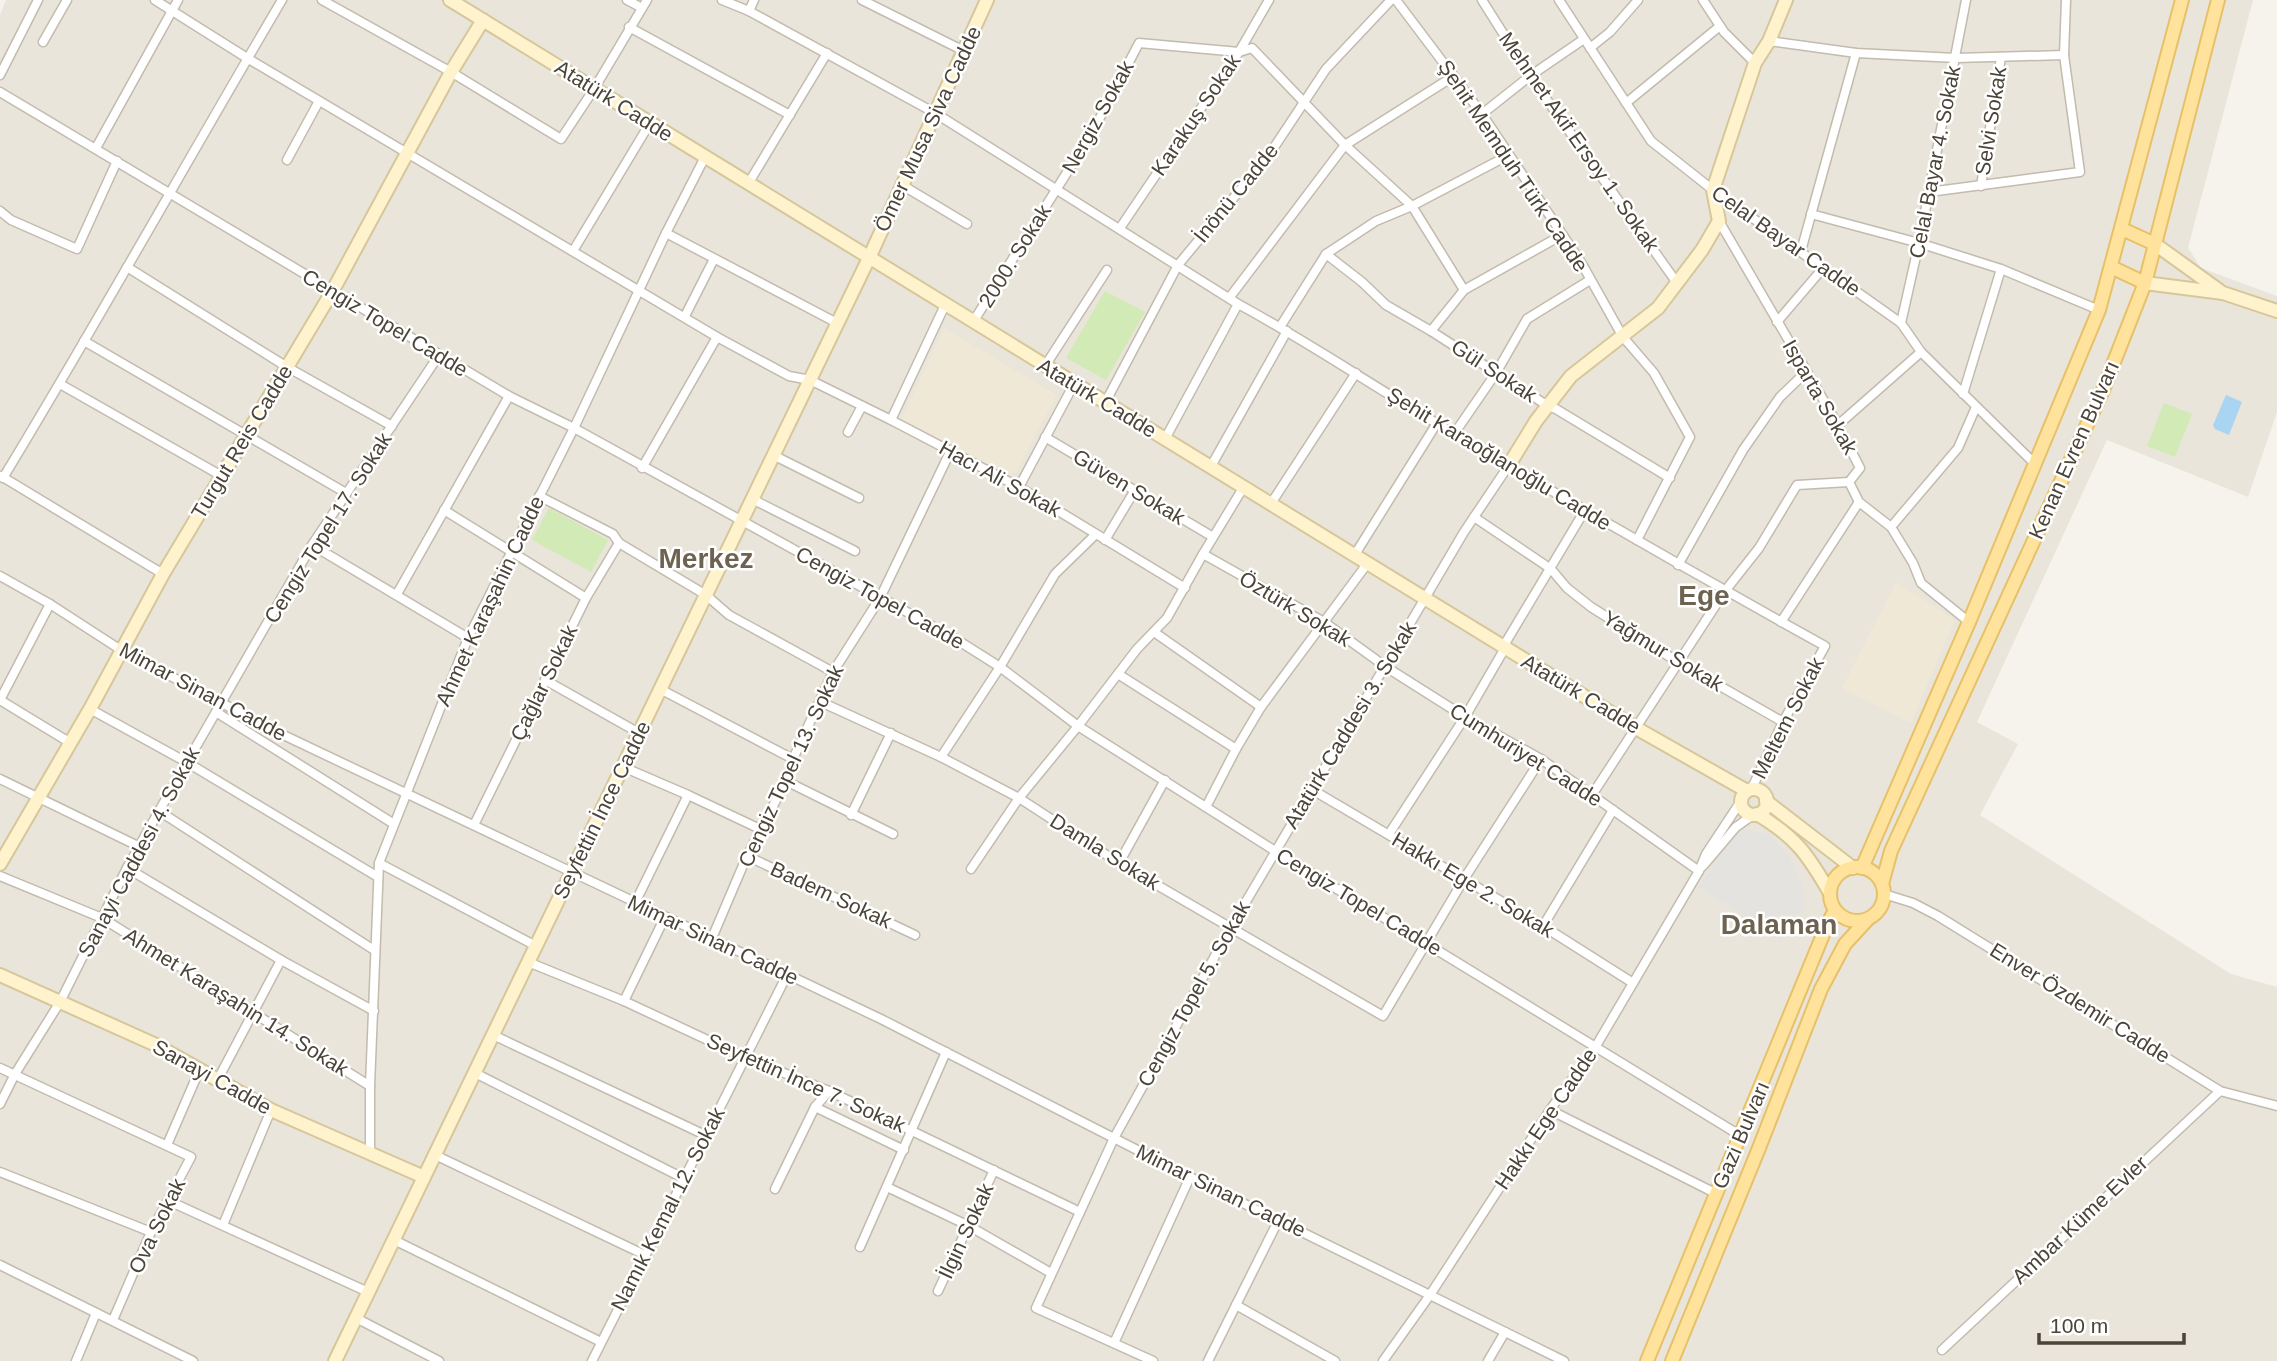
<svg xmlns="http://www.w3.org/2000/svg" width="2277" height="1361" viewBox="0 0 2277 1361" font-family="Arial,sans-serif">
<rect width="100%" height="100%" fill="#f6f3ec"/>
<polygon fill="#eae5da" points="6,0 2253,0 2188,248 2201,268 2277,296 2277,412 2248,497 2107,440 1977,722 2018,744 1980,815 2231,974 2277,987 2277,1361 0,1361 0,15"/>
<g fill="#efe8d6">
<polygon points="944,328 1057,395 1016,472 1007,474 902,419"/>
<polygon points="1896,582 1955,620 1911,723 1842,688"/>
</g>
<g fill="#d2eab5">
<polygon points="1105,291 1145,312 1106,380 1066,358"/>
<polygon points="2164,403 2192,414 2175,457 2147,446"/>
<polygon points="549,508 608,540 591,572 532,540"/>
</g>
<polygon fill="#e5e3e0" points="1739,828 1769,834 1789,856 1803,886 1804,913 1749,919 1698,887"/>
<polygon fill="#a9d4f2" points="2226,395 2242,402 2229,435 2215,429 2213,425"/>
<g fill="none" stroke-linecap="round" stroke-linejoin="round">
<defs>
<g id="street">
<polyline points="155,0 247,58 717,337 789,376 810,380 891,420 1019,487 1185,588"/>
<polyline points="322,0 451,72 561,139 594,89 647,0"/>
<polyline points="627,0 642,8"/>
<path d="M722,0l27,11 186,102 303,191c69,37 133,81 200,120 128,76 257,150 387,222l-42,76 -32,68"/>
<polyline points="862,0 964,51"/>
<polyline points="1396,0 1482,114 1582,264 1623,337 1654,373 1690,437 1637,540"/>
<polyline points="1482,0 1530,76 1677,283"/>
<polyline points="1559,0 1651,141 1713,190 1901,323 1921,352 2035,464"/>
<polyline points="1703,0 1724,32 1755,63"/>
<polyline points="749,11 754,0"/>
<polyline points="629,27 790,115"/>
<polyline points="1769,41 1856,53 1956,58 2064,55"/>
<polyline points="43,42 67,0"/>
<polyline points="1590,48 1610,32 1638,0"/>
<polyline points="0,75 38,0"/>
<polyline points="0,92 509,396 574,428 954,638 1000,667 1078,726 1275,851 1741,1136"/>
<polyline points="1626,103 1720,26"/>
<polyline points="1482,114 1530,76 1584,39"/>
<polyline points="96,148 178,0"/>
<polyline points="287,160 319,101"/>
<polyline points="748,184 827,53"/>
<polyline points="902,185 967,224"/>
<polyline points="1981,186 2001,57"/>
<polyline points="1929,192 2080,172 2064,55 2066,0"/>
<polyline points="0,211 11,220 77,249 117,161"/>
<polyline points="1811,214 1919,243 2001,269 2099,310"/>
<polyline points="1719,221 1838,425 1860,468 1849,482 1859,502 1891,527 1913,563 1921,583 1969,622"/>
<polyline points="1120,228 1239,52 1269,0"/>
<polyline points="666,233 837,323"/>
<polyline points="573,251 650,123"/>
<polyline points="1801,251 1856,53"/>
<polyline points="1326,254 1362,282 1386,305 1431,331 1548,406 1556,409 1670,478"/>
<polyline points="127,267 287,367 392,426"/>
<polyline points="1230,297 1345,145 1454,76"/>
<polyline points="685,316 714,259"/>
<polyline points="973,322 1093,131 1139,43 1239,52 1252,48 1345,145 1412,206 1464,290"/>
<polyline points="1777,322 1824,267"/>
<polyline points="1901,323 1919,243 1966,0"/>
<polyline points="1280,327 1326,254 1376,221 1412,206 1509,155"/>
<polyline points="1431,331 1464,290 1562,235"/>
<polyline points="84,341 346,493"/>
<polyline points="1045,366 1107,270"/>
<polyline points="60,384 220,475"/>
<polyline points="1963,394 2001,269"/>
<polyline points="1105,403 1178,265 1269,155 1326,69 1391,0"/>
<polyline points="891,420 945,305"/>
<polyline points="1838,425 1921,352"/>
<polyline points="848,432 862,406"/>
<polyline points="1454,434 1496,373 1527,319 1590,280"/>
<polyline points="1045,437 1213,537"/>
<polyline points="1165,439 1238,304"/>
<polyline points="773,455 859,498"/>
<polyline points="642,468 717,337"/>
<polyline points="1210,468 1287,331"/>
<polyline points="1,476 163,574"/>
<path d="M3,478c96,-158 185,-319 279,-478"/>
<polyline points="1019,487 1074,384"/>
<polyline points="539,496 613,534 619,543 706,595 729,615 833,672"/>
<polyline points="752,499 855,551"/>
<polyline points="1270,505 1356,373"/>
<polyline points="444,510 586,598"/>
<polyline points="1474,517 1551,569 1567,588 1591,607 1678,662 1783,722"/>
<polyline points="1891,527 1958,448 1976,407"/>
<polyline points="1105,540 1135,490"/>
<polyline points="312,545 468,638"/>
<polyline points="1203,554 1324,622 1386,667 1465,717 1541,759 1699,871"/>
<polyline points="1354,556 1437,423"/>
<polyline points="1678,565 1743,450 1780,397 1806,372"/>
<polyline points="0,576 50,604 121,650 275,731 881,1019 1190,1177 1564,1361"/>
<polyline points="397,594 509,396"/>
<polyline points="1781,622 1859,502"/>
<polyline points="1154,632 1261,707"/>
<polyline points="1503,647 1585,510"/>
<polyline points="1118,674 1236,749"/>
<polyline points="545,680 639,733"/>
<polyline points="660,689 793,759"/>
<polyline points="0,700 50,604"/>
<polyline points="0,700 69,742"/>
<polyline points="821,702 941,757 1019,798 1119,863 1383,1016 1464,879 1541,759"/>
<polyline points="90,709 188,763 378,877"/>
<polyline points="216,712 394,824"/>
<polyline points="941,757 1000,667 1055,574 1096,534"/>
<polyline points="623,767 688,795 760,829"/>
<polyline points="0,779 140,847"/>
<polyline points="786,781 893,834"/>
<polyline points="1311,789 1543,926 1633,983"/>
<polyline points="1592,795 1725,591 1759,548 1797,485 1849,482"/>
<polyline points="1206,807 1236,749 1261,707 1367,564"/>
<polyline points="159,811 374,950"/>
<polyline points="851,815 891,733"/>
<polyline points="474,825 586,598 619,543"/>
<polyline points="1389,834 1465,717 1505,648"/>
<polyline points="747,856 915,935"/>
<polyline points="379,863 536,946"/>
<polyline points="1119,863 1165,780"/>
<polyline points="1703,866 1736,827 1753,815"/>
<polyline points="127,868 281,960 374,1011"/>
<polyline points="971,869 1019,798 1078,726 1137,649 1167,618 1203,554 1243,488"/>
<polyline points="0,876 102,918 370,1086"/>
<polyline points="1884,894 1913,903 1938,916 2220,1091 2277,1106"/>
<polyline points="635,903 688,795"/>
<polyline points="1543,926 1613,810"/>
<polyline points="712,938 747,856 786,781 793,759 833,672 880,598 951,450"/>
<polyline points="528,962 624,1001 744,1057 829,1091 1080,1212"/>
<polyline points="624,1001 665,917"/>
<polyline points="493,1035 705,1135"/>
<polyline points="0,1068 191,1157 151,1232 113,1320"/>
<polyline points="475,1073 683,1178"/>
<polyline points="218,1079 281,960"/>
<polyline points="0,1104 15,1074 60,1002 127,868 159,811 312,545 439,355"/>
<polyline points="815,1107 904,1150"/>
<polyline points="1550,1110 1717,1194"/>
<polyline points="167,1145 199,1071"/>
<polyline points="370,1155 370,1086 379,863 468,638 574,428 666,233 705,157"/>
<polyline points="435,1155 645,1255"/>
<polyline points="0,1172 151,1232"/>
<polyline points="887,1187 969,1226 1051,1273"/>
<polyline points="775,1189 815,1107 829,1091"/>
<polyline points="169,1201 368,1292"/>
<polyline points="223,1225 271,1110"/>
<polyline points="394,1240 601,1342"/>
<polyline points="860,1247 946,1052"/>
<polyline points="0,1265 193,1361"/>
<polyline points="938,1291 994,1170"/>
<polyline points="1236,1305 1335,1361"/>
<polyline points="356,1318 439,1361"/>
<polyline points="1114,1343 1190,1177"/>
<polyline points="1942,1350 2220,1091"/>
<polyline points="76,1361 96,1313"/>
<polyline points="592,1361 787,975"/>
<polyline points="1153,1361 1036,1308 1114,1138 1231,927 1464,532 1509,465"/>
<polyline points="1208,1361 1279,1219"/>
<polyline points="1383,1361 1430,1295 1550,1110 1596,1046 1699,871 1706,854 1741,801"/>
<polyline points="1488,1361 1505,1332"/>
</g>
<g id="secondary">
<polyline points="450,0 1636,728 1747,791"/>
<polyline points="2155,244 2220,291"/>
<polyline points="2145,283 2223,293 2277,311"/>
<polyline points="1509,465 1536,421 1571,376 1658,308 1702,250 1719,221 1713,190 1755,63 1769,41 1786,0"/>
<circle cx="1754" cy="802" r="13"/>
<polyline points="1766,801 1853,868"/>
<path d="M1757,814c39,23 51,41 73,79"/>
<polyline points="0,864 90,709 163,574 332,292 451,72 483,20"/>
<polyline points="0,975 156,1045 271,1110 424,1177"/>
<polyline points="335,1361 869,258 987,0"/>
</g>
<g id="primary">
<polyline points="2122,229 2155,244"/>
<polyline points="2111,267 2145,283"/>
<circle cx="1857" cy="894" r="27"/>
<polyline points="1862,868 1969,622 2099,310 2182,0"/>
<polyline points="1882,884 1891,851 2103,390 2145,283 2218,0"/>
<polyline points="1647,1361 1827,925 1835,910"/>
<polyline points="1672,1361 1759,1148 1821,989 1845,944 1868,919"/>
</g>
</defs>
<use href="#street" stroke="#c2bbae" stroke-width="11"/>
<use href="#secondary" stroke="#d6c79b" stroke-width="16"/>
<use href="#primary" stroke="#e6c16a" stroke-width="16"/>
<use href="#street" stroke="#fff" stroke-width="8"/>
<use href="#secondary" stroke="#fff3cd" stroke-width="12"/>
<use href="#primary" stroke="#ffe39c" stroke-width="12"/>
</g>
<g text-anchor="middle" stroke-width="5" stroke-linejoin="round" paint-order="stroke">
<g font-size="21" fill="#4b4439" stroke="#fff">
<text transform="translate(614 101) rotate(32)" y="7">Atatürk Cadde</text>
<text transform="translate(1196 115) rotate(-56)" y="7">Karakuş Sokak</text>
<text transform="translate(1098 117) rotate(-61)" y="7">Nergiz Sokak</text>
<text transform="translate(1991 121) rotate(-81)" y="7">Selvi Sokak</text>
<text transform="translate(928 129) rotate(-65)" y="7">Ömer Musa Siva Cadde</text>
<text transform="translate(1579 142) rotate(55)" y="7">Mehmet Akif Ersoy 1. Sokak</text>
<text transform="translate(1935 162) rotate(-79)" y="7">Celal Bayar 4. Sokak</text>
<text transform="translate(1513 166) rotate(56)" y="7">Şehit Memduh Türk Cadde</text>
<text transform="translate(1236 193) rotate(-51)" y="7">İnönü Cadde</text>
<text transform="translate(1786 241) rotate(35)" y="7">Celal Bayar Cadde</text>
<text transform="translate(1015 256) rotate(-58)" y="7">2000. Sokak</text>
<text transform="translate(385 323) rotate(31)" y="7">Cengiz Topel Cadde</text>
<text transform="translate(1494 371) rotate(33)" y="7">Gül Sokak</text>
<text transform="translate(1820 397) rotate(60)" y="7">Isparta Sokak</text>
<text transform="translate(1097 398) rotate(31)" y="7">Atatürk Cadde</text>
<text transform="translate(242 442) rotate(-59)" y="7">Turgut Reis Cadde</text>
<text transform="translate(2074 450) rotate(-66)" y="7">Kenan Evren Bulvarı</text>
<text transform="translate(1499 459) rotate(31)" y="7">Şehit Karaoğlanoğlu Cadde</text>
<text transform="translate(1000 479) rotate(29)" y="7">Hacı Ali Sokak</text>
<text transform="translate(1129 487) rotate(31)" y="7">Güven Sokak</text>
<text transform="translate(328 528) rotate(-58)" y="7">Cengiz Topel 17. Sokak</text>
<text transform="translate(880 598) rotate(29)" y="7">Cengiz Topel Cadde</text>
<text transform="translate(490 601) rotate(-65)" y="7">Ahmet Karaşahin Cadde</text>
<text transform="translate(1295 609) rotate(31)" y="7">Öztürk Sokak</text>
<text transform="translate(1663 651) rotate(31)" y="7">Yağmur Sokak</text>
<text transform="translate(544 683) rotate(-64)" y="7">Çağlar Sokak</text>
<text transform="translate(203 692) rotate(28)" y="7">Mimar Sinan Cadde</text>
<text transform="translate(1581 694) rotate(31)" y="7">Atatürk Cadde</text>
<text transform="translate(1788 718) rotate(-63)" y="7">Meltem Sokak</text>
<text transform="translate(1350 725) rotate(-59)" y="7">Atatürk Caddesi 3. Sokak</text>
<text transform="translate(1526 755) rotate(32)" y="7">Cumhuriyet Cadde</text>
<text transform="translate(791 766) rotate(-65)" y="7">Cengiz Topel 13. Sokak</text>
<text transform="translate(602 810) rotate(-64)" y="7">Seyfettin İnce Cadde</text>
<text transform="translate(139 852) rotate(-62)" y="7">Sanayi Caddesi 4. Sokak</text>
<text transform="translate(1105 852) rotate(32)" y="7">Damla Sokak</text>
<text transform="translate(1473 885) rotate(31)" y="7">Hakkı Ege 2. Sokak</text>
<text transform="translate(831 895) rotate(25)" y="7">Badem Sokak</text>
<text transform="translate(1359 902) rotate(31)" y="7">Cengiz Topel Cadde</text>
<text transform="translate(713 940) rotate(25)" y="7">Mimar Sinan Cadde</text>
<text transform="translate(1194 994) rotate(-61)" y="7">Cengiz Topel 5. Sokak</text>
<text transform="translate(236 1002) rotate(32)" y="7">Ahmet Karaşahin 14. Sokak</text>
<text transform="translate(2080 1003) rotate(32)" y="7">Enver Özdemir Cadde</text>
<text transform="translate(212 1077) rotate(29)" y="7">Sanayi Cadde</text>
<text transform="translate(806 1083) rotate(24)" y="7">Seyfettin İnce 7. Sokak</text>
<text transform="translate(1546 1119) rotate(-56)" y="7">Hakkı Ege Cadde</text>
<text transform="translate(1741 1135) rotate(-67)" y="7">Gazi Bulvarı</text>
<text transform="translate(1221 1191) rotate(26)" y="7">Mimar Sinan Cadde</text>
<text transform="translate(668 1209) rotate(-63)" y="7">Namık Kemal 12. Sokak</text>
<text transform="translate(2080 1220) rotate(-43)" y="7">Ambar Küme Evler</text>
<text transform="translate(157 1226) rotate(-64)" y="7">Ova Sokak</text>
<text transform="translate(966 1231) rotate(-65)" y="7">İlgin Sokak</text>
</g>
<g font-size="28" font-weight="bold" fill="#6e6250" stroke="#fff">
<text x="706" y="568">Merkez</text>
<text x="1704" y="605">Ege</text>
<text x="1779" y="934">Dalaman</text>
</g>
</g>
<path d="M2039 1333v10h145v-10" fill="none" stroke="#4b4439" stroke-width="3.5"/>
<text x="2050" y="1333" font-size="21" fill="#4b4439" stroke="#ffffff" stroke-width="5" paint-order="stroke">100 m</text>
</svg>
